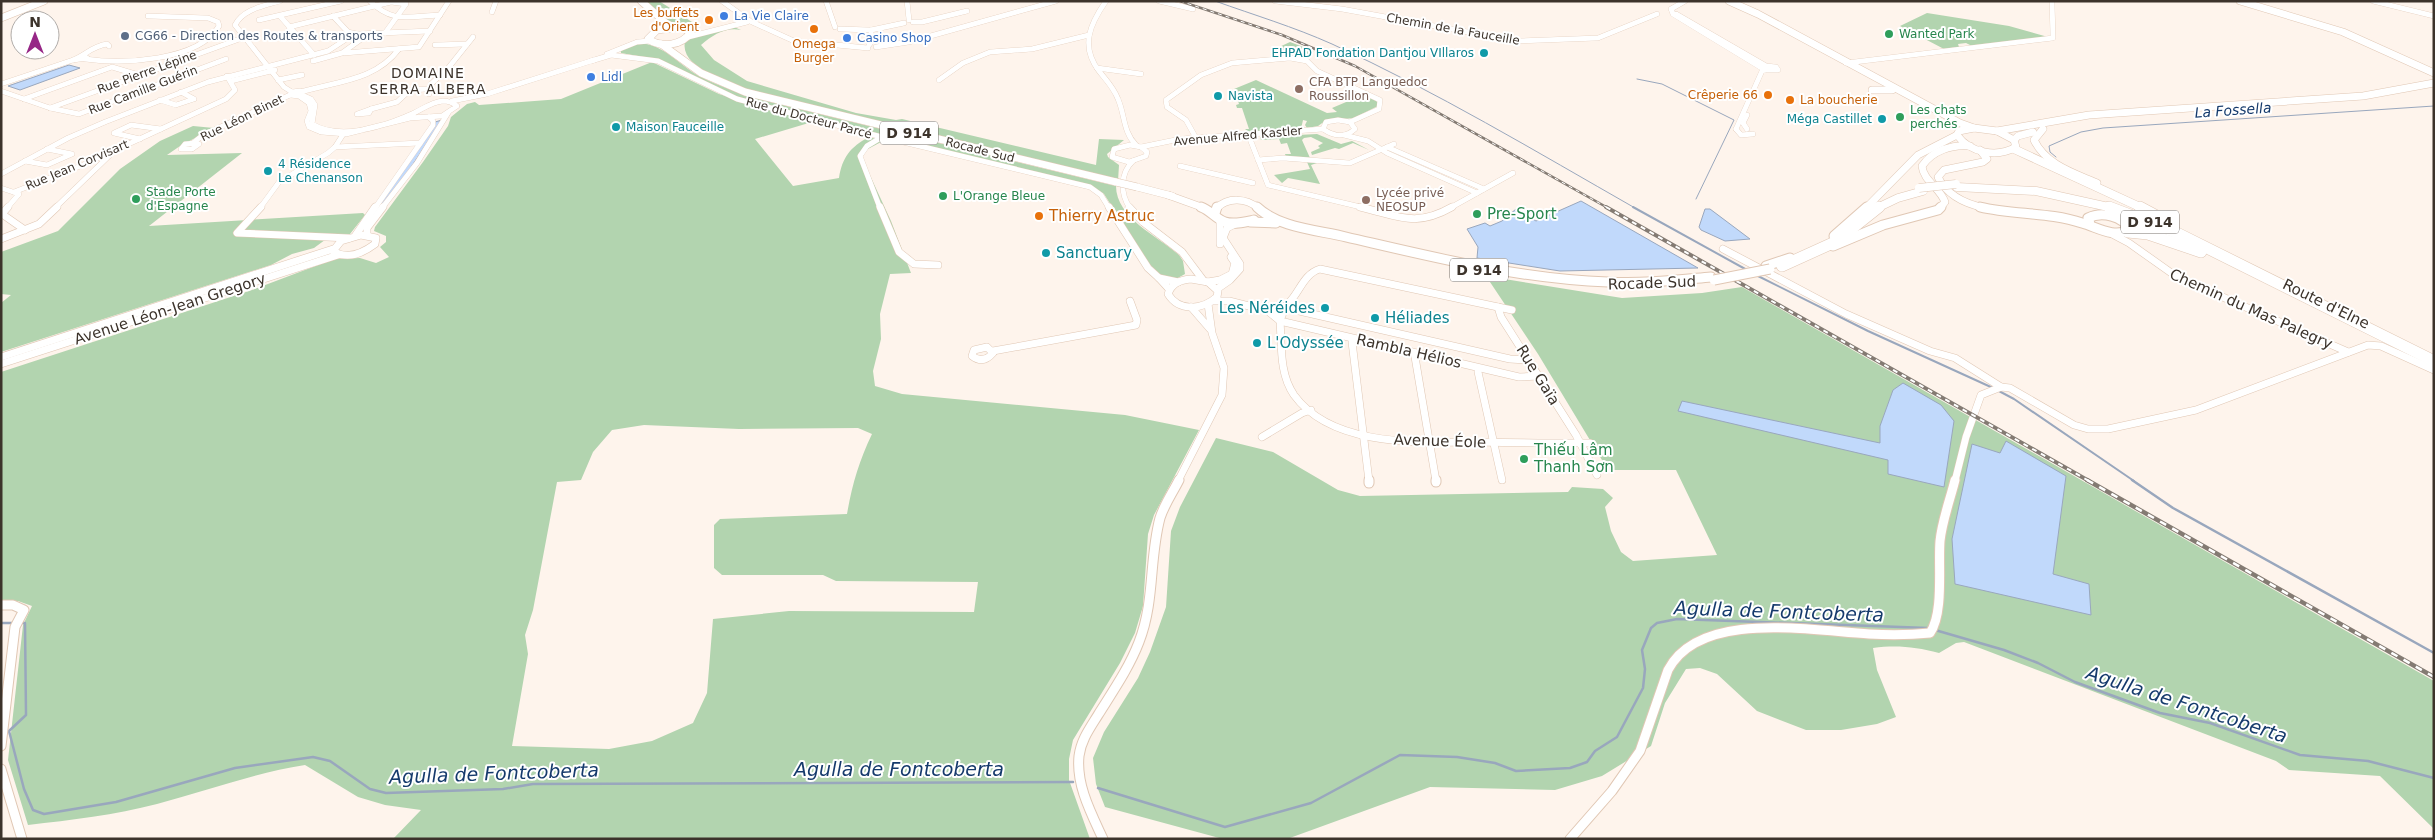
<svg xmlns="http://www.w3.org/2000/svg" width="2435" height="840" viewBox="0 0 2435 840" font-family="'DejaVu Sans',sans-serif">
<rect width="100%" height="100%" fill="#fef4ec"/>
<g fill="#b2d4af" fill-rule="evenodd">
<polygon points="646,1 659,1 692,22 679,26 668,21"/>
<polygon points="1927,13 2009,26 2048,37 1972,46 1966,43 1958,44 1959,47 1944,49 1900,26"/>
<path d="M734,27l7,3c-16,-3 -28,5 -40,15l13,15 33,21 109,32 40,7 6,-1 194,46 3,-26 25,1 -17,14 1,3 11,8 -1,16 -367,-89c-18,-8 -72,-24 -66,-50l4,-4z"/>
<polygon points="1290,42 1314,51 1301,57 1277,48"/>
<path d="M638,43c27,1 40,22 63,34 19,10 40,16 61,23l354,86c0,32 42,50 63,69l4,6 2,13 -9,5 -16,-4 -9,-7 -47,-74 -12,-8 -208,-50 -145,-38 -47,-21 -32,-17 -39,-7v-3z"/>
<path d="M652,62l67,32 93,28 -57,17 38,47 46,-8c3,-20 11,-31 30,-41l14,4 -17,9 -4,8 29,63 20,52 -21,1 -10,40 1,25 -8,32 2,15 27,8 223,21 74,15 -45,85 -6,19 -5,72 -8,27 -15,30 -47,77 -4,19v21l21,59h-697l28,-29 -36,-5 -27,-8 -53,-32c-51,8 -99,26 -148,39 -42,11 -86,16 -129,21l-20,-65 15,-135 9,-19 -14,-5h-17v-229l251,-82 82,-31 26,-1 16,5 13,-6 -9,-10 6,-5v-6l-12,-5 1,-4 48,-65 25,-36 3,-9 16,-13 8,-2 4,3 82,-6zM644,425l95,4 119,-1 14,6c-13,27 -20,51 -25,80l-127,5 -6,6v43l8,7h101l13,6 142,1 -4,30 -185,-1 -76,8 -6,74 -14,30 -41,18 -43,8 -97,-3 16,-92 -3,-19 8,-25 24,-128 24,-2 12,-28 19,-22z"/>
<polygon points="1256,80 1327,113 1337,112 1332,108 1365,94 1379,103 1378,106 1354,118 1325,121 1318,126 1307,128 1305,125 1307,121 1303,120 1301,129 1249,132 1245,129 1249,129 1242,108 1237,108 1236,105 1239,104 1234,89"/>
<polygon points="193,126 214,128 180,146 167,155 242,153 149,226 363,213 365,215 350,234 333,234 314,248 292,254 271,265 1,352 1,303 11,295 1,294 1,252 58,231 120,169 160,141"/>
<polygon points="1317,134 1341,144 1352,141 1369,150 1353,143 1339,149 1335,148 1312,155 1311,152 1320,148 1318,146 1323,143 1311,137 1304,138 1302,140 1310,158 1286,157 1285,154 1291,154 1287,143 1281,144 1279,139 1261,140 1260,137"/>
<polygon points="1307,162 1317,163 1311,165 1320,184 1288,178 1282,183 1274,175 1310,169"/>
<path d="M1486,276l136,22 80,-5 40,-6 692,394v148l-54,-53 -91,-6 -13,-9 -312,-119 -8,1 -17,10c-23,-6 -42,-8 -66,-5l4,22 19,47 -19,7 -36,6h-35l-49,-19 -40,-37 -17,-6 -14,1 -21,34 -14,43 -49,30 -47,14 -125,-3 -143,52h-64l-118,-32 -9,-23 -3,-26 11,-26 34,-54 12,-26 16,-45 5,-76 9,-24 36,-69 57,14 65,38 22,6 208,-4 4,-5 31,2 10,9 -8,9 6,24 10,21 12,9 84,-6 -41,-85h-68l-70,-116z"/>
</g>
<g fill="#c1d9fb" stroke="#99a7bd">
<polygon points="69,65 80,68 20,90 8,86"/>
<polygon points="442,120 408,172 363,229 435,122"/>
<polygon points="1581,201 1698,268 1560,271 1477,258 1478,247 1467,229 1485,223 1490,226 1502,221 1516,209 1536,221"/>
<polygon points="1705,209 1710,209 1750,239 1725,241 1701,230 1699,227"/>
<polygon points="1903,383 1941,405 1954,421 1944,487 1888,474 1888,460 1678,411 1682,401 1880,443 1880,426 1893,390"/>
<polygon points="2006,441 2066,476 2053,574 2089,584 2091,615 1955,584 1952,539 1972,444 2000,453"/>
</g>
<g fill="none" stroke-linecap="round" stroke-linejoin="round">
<g stroke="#99a7bd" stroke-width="1">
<path d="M1215,1c39,14 79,26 117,43 105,48 203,107 303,164"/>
<polyline points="1637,79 1662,84 1734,120 1696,199"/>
<polyline points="2056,157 2050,152 2049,146 2081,132 2103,128 2434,106"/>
</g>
<g stroke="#99a7bd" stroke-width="2">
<polyline points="1633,207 1747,270"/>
<polyline points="1758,276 1868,331 1993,388"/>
<polyline points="1997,390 2014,399 2134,481"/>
</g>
<g stroke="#99a7bd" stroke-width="2.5">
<polyline points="2132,480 2173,508 2434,653"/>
<polyline points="1,623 14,623"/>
<polyline points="21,623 25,623 26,715 9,731 24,789 33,810 44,814 116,802 235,768 313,757 330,761 370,789 386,793 503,789 533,784 1073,782"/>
<polyline points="1935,630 2004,650 2038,663 2075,682 2160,713 2210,723 2300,755 2368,761 2434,778"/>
<polyline points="1098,788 1225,827 1311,803 1400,755 1457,757 1495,763 1516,771 1570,768 1587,762 1595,751 1617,737 1643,688 1645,669 1642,650 1651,628 1657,623 1677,619 1928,628"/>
</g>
<defs>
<g id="minor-far2">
<path d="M280,1c-16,5 -37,8 -45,24l49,62 8,5"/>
<path d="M370,1c23,23 39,15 70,14"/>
<polyline points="722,1 750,21"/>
<polyline points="826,1 835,27"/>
<polyline points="907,1 909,20"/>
<path d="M1106,1c-16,23 -26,45 -7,70 7,9 15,17 19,28 7,16 5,33 18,46"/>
<polyline points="1159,1 1193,9"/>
<polyline points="1275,1 1342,9 1517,41 1598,38 1657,14"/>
<polyline points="2373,1 2434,16"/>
<polyline points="492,12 496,1"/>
<polyline points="1676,14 1766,66 1776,67 1778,70 1765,70 1673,14 1671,9 1685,1"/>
<polyline points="280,16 314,55"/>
<polyline points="333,16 348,32 357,34 430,31"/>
<polyline points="259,20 341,1"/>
<polyline points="752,22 794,41 868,48"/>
<polyline points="913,22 922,22 967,11"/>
<polyline points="289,27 391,2 406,4 385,33"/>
<polyline points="840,29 871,30"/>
<polyline points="688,37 747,22"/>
<polyline points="435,45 467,44"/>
<polyline points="869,45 872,41 871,30 904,23"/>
<polyline points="876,47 909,42 1056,1"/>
<polyline points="344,53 419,47 449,1"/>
<polyline points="607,54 637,42 650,41"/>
<path d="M85,57l2,1 -14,2c13,-5 19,-14 34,-16l2,2"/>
<path d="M85,59c36,5 113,3 134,-33l-1,-4 -10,-4 -60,-2"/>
<polyline points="313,61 342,53 367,35"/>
<polyline points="591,61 611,55 658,61 737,99 882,137 1090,187 1101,195 1109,208"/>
<polyline points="1846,63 2053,38 2052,1"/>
<polyline points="1097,68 1141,74"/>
<polyline points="278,80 302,75"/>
<polyline points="939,80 963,63 990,52 1032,49 1089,35"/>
<polyline points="231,81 275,70"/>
<polyline points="1,84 73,60"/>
<polyline points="1,91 50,108 79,114 226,59"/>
<path d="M300,91v3l11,5 4,6 -3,19c29,17 73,2 102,-11 10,-5 18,-11 29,-12 6,0 9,1 14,5l-15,10 -32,2 -64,16 -25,-2 -12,-5 -2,-6 4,-10 -2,-8 -10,-7 -9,-1 2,-3z"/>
<path d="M301,92c36,-11 74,-11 98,-43"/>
<polyline points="429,94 431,84 449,67 473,37"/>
<polyline points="24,99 112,67 139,75"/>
<polyline points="160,100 176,105 194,99 181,92"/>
<polyline points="452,101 487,94 594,60"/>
<polyline points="50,108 245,37"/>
<polygon points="371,109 369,113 357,114"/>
<polyline points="371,109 397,102 410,90 428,89"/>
<polyline points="1747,115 1743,123 1747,129"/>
<path d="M1338,120l12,2 5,7c-10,9 -22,7 -32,0l3,-7z"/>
<polyline points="1736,129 1762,71 1765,70"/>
<polyline points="1736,129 1741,135 1753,134"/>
<polyline points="1248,134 1268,185 1365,208"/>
<polyline points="1344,135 1368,141 1387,153 1477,193"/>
<polyline points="1196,138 1186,120 1167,107 1166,100 1201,75 1232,63 1290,58 1307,61 1317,71 1380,100 1379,109 1350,122"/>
<polyline points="140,139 114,133 131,125 161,129"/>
<polyline points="193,143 203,135 290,95"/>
<polygon points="196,143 199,144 192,149 181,149 185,144"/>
<polygon points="1130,145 1141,147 1147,152 1146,156 1129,162 1112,157 1114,149"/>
<polyline points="335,147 420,143"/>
<polyline points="1141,147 1180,139 1323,129"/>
<polyline points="1387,147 1484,189"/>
<polyline points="1258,160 1283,158 1350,163 1394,144"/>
<polyline points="25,161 47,165 72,154 47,149"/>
<polyline points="1180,166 1253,183"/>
<polyline points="1,174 68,138 105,122 208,82 328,51 354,34"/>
<polyline points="1,188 19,194 7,208"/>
<polyline points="14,192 83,165 226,99 235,90 227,76"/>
<polyline points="55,208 109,156"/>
<polyline points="260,208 279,182 328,153 335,147 344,133"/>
<polyline points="375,208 433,125 433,121 429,117"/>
<polyline points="382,208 417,163 448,113"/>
<polyline points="880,208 860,156 867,146 882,137"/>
<path d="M1130,208c-10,-14 -10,-35 3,-47"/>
<polyline points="1450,208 1513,173"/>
</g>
<g id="minor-far1">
<polyline points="8,207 2,214 25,230"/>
<polyline points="261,207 237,233 349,238"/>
<polyline points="880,207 899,252 914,264 938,265"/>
<polyline points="1109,207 1148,268 1159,278"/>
<polyline points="1129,207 1143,222 1182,252 1203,280"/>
<path d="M1360,207c39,9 55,21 92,0"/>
<polyline points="1220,219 1220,244"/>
<polyline points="2112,234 2129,243 2177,277 2348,352"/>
<path d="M361,235l15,3 -1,6c-12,9 -28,16 -42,7l8,-10z"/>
<polyline points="367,235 367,228 383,207"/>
<polyline points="355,236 375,207"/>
<polyline points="1,239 39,224 57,207"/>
<polyline points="1723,249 1846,314 1930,351 1955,358 2001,387"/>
<path d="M1191,279l17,3 10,9 -1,6c-15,13 -38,15 -49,-3 4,-11 12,-14 23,-15z"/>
<polyline points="1208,282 1220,280 1232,274 1235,263 1231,257"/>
<polyline points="1169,289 1159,278 1178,282"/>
<polyline points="1217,289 1230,280 1240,269 1240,264 1223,238 1227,228 1235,224"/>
<polyline points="1214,301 1229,301 1269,311"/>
<polyline points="1191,307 1210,329"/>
<polyline points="1498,307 1501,317 1576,435 1597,475"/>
<polyline points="1286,308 1510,359 1528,360"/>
<path d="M1280,309c19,-9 20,-34 40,-40l192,41"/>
<path d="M1276,317l6,-1 1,-4 -8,-3 -6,3 11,9c2,25 -1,52 14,74 39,54 131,47 189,47 36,1 71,1 107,1"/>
<polyline points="1280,321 1519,377 1539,376"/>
<polyline points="1352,342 1369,481"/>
<path d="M987,347l6,6c-6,7 -13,9 -21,3l2,-6z"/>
<polyline points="993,351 1136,325 1137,320 1130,301"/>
<polyline points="1,357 333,249"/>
<polyline points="1415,357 1436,481"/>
<polyline points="1,364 338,255"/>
<polyline points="1478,372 1502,480"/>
<polyline points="1262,437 1302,413 1311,410"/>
<polyline points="1178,481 1222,395 1224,368 1212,333 1208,304"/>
<polyline points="1955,481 1966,437 1981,395 2001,387 2010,388 2074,425 2088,429 2108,429 2196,410 2368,345 2381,346 2434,370"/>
</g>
<g id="minor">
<polyline points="1369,480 1369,483"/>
<polyline points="1436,480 1436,482"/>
<polyline points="1,605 13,605 24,610 15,627 1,746"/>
<polyline points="1,769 22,839"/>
<path d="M1103,839c-12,-26 -27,-54 -24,-83 2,-16 11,-28 19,-41 15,-24 31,-47 41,-73 16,-41 10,-83 21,-124 4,-13 13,-26 19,-38"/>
<path d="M1570,839l42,-48 28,-40 28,-81c32,-61 144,-39 201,-36 20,1 41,1 61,-1 14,-20 8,-67 10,-92 2,-20 10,-41 15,-61"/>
</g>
<g id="major-far1">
<polyline points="641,1 667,24 675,27"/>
<polyline points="1729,1 1758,14 1960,123 1974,128"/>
<polyline points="2240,1 2343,32 2434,73"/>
<polyline points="1,18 44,1"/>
<path d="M680,27l11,5c-9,14 -30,16 -43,7l9,-9z"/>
<polyline points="661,44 701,73 745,92 1116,182"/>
<polyline points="1872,90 1892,90"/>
<path d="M1974,128l23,3 17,9 2,7c-19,11 -46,6 -59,-12l2,-4z"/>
<path d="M2043,129l-9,11c12,25 40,33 63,43"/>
<polyline points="1997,131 2089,115 2363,96 2434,83"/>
<polyline points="2014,140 2018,136 2033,132"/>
<path d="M1980,150l7,9 -4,3 -39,8 -6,7c9,19 28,27 47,31"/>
<polyline points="1137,187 1172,196"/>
<polyline points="1168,195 1204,208"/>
<path d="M1217,208c11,-11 29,-10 41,0"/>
<polyline points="1866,208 1918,155 1957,135"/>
<path d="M1940,208l5,-6c-5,-14 -22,-22 -23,-36 10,-15 30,-22 48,-20"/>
</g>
<g id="major">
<path d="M1201,207c9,3 15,12 24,15 9,3 20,0 29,-2"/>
<path d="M1257,207c22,21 61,23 89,30 87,20 173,42 262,45 35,2 69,-2 103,-5"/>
<path d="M1980,207c33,8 70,5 102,16 17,5 31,15 48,7 -7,-14 -28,-19 -42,-12l2,6"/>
<polyline points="1215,213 1217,207"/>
<polyline points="1250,222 1276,223"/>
<polyline points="1834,236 1867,207"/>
<polyline points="1833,246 1883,225 1938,210 1941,207"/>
<polyline points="1766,266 1790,258"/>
</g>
<g id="highway-far1">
<polyline points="2014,149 2142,208"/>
<polyline points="1957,187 2036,191 2113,208"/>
<polyline points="1877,208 1898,198 1923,191"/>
</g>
<g id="highway">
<polyline points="2109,207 2175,232 2434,361"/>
<polyline points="2140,207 2168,222"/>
<polyline points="2128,232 2148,234 2201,252"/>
<polyline points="1782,266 1835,242 1879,207"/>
</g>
</defs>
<use href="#minor-far2" stroke="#e0c7b4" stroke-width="5.5"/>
<use href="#minor-far1" stroke="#e0c7b4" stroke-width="8"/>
<use href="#minor" stroke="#e0c7b4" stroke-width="11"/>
<use href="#major-far1" stroke="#e0c7b4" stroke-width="8"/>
<use href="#major" stroke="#e0c7b4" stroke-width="11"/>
<use href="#highway-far1" stroke="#e0c7b4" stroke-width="9"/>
<use href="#highway" stroke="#e0c7b4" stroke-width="12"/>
<use href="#minor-far2" stroke="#fff" stroke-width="5"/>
<use href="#minor-far1" stroke="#fff" stroke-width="7"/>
<use href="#minor" stroke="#fff" stroke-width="9"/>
<use href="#major-far1" stroke="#fff" stroke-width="7"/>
<use href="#major" stroke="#fff" stroke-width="9"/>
<use href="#highway-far1" stroke="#fff" stroke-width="8"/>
<use href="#highway" stroke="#fff" stroke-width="11"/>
<defs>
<polyline id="rail-far2" points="1180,1 1282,35 1355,66 1608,208"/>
<polyline id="rail-far1" points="1606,207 2089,481"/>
<polyline id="rail" points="2087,480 2434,677"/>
</defs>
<use href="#rail-far2" stroke="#847b73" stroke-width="2.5"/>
<use href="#rail-far1" stroke="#847b73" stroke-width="4"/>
<use href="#rail" stroke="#847b73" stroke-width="4.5"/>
<use href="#rail-far2" stroke="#fff" stroke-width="1" stroke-dasharray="4" stroke-linecap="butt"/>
<use href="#rail-far1" stroke="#fff" stroke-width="2" stroke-dasharray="5" stroke-linecap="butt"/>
<use href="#rail" stroke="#fff" stroke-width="2.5" stroke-dasharray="7" stroke-linecap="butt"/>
<defs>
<polyline id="major-bridge-far1" points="1116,182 1137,187"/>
<polyline id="major-bridge" points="1714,280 1770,269"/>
<polyline id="highway-bridge" points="1919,188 1956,184"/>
</defs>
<use href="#major-bridge-far1" stroke="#e0c7b4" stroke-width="8" stroke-linecap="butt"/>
<use href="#major-bridge" stroke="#e0c7b4" stroke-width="11" stroke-linecap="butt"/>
<use href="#highway-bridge" stroke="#e0c7b4" stroke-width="9" stroke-linecap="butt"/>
<use href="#major-bridge-far1" stroke="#fff" stroke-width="7"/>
<use href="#major-bridge" stroke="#fff" stroke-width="9"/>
<use href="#highway-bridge" stroke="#fff" stroke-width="8"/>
</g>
<g fill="#3f7fe0" stroke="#fff" stroke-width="2">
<circle cx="724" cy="16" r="5"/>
<circle cx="847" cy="38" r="5"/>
<circle cx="591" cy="77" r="5"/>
</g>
<g fill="#e8710a" stroke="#fff" stroke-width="2">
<circle cx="709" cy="20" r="5"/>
<circle cx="814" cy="29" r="5"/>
<circle cx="1768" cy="95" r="5"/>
<circle cx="1790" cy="100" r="5"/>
<circle cx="1039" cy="216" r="5"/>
</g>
<g fill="#2e9e5b" stroke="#fff" stroke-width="2">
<circle cx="1889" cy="34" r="5"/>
<circle cx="1900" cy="117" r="5"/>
<circle cx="943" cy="196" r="5"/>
<circle cx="136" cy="199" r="5"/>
<circle cx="1477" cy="214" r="5"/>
<circle cx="1524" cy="459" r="5"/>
</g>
<circle fill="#5c6f8a" stroke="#fff" stroke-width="2" cx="125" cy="36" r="5"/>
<g fill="#0f9aa8" stroke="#fff" stroke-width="2">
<circle cx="1484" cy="53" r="5"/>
<circle cx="1218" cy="96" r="5"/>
<circle cx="1882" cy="119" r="5"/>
<circle cx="616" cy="127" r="5"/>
<circle cx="268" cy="171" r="5"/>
<circle cx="1046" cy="253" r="5"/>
<circle cx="1325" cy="308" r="5"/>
<circle cx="1375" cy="318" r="5"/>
<circle cx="1257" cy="343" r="5"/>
</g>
<g fill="#8d6e63" stroke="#fff" stroke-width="2">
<circle cx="1299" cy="89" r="5"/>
<circle cx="1366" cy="200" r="5"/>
</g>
<g text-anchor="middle" stroke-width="4" stroke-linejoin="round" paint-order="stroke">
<g font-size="12" fill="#c56008" stroke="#fff" text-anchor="end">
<text x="699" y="17">Les buffets<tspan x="699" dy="14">d'Orient</tspan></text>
<text x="814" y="48" text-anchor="middle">Omega<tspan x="814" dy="14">Burger</tspan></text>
<text x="1758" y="99">Crêperie 66</text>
<text x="1800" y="104" text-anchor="start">La boucherie</text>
</g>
<g font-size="12" fill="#366cbe" stroke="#fff" text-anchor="start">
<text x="734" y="20">La Vie Claire</text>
<text x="857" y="42">Casino Shop</text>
<text x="601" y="81">Lidl</text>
</g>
<g font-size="12" fill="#3c332b" stroke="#fff">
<text transform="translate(1453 29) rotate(10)" y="4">Chemin de la Fauceille</text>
<text transform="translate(147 72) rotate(-20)" y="4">Rue Pierre Lépine</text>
<text transform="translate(143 90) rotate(-21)" y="4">Rue Camille Guérin</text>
<text transform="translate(242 118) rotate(-26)" y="4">Rue Léon Binet</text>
<text transform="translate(809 118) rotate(15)" y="4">Rue du Docteur Parcé</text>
<text transform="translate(1238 136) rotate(-5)" y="4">Avenue Alfred Kastler</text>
<text transform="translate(980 150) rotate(14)" y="4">Rocade Sud</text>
<text transform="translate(77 165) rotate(-23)" y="4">Rue Jean Corvisart</text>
</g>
<g font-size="12" fill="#27864d" stroke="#fff" text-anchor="start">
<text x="1899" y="38">Wanted Park</text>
<text x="1910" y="114">Les chats<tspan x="1910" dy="14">perchés</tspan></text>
<text x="146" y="196">Stade Porte<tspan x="146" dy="14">d'Espagne</tspan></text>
<text x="953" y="200">L'Orange Bleue</text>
</g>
<g font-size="12" fill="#4e5e75" stroke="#fff" text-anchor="start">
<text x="135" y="40">CG66 - Direction des Routes &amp; transports</text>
</g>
<g font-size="12" fill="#0d838f" stroke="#fff" text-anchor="start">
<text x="1474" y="57" text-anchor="end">EHPAD Fondation Dantjou VIllaros</text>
<text x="1228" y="100">Navista</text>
<text x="1872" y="123" text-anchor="end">Méga Castillet</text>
<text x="626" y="131">Maison Fauceille</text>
<text x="278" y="168">4 Résidence<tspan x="278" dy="14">Le Chenanson</tspan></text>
</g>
<g font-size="12" fill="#785e54" stroke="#fff" text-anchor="start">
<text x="1309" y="86">CFA BTP Languedoc<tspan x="1309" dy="14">Roussillon</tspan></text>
<text x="1376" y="197">Lycée privé<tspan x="1376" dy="14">NEOSUP</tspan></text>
</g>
<g font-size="14" letter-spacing="1" fill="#3c332b" stroke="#fff">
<text x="428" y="78">DOMAINE<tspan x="428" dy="16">SERRA ALBERA</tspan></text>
</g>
<g font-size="14" font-style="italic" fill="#153a6c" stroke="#fff">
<text transform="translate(2233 110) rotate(-4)" y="5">La Fossella</text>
</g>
<g fill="#fff" stroke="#76706b" stroke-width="1">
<rect x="880" y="121.5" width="58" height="23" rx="4"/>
<rect x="2121" y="210.5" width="58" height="23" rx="4"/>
<rect x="1450" y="258.5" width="58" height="23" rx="4"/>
</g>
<g font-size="14" font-weight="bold" fill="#3c332b">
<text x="909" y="138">D 914</text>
<text x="2150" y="227">D 914</text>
<text x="1479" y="275">D 914</text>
</g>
<g font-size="15" fill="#27864d" stroke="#fff" text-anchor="start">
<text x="1487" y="219">Pre-Sport</text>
<text x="1534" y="455">Thiếu Lâm<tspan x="1534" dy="17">Thanh Sơn</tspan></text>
</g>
<g font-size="15" fill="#c56008" stroke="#fff" text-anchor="start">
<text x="1049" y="221">Thierry Astruc</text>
</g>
<g font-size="15" fill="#0d838f" stroke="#fff" text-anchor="start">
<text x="1056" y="258">Sanctuary</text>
<text x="1315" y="313" text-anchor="end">Les Néréides</text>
<text x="1385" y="323">Héliades</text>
<text x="1267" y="348">L'Odyssée</text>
</g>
<g font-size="15" fill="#3c332b" stroke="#fff">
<text transform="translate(1652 283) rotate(-2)" y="5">Rocade Sud</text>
<text transform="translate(2326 304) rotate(26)" y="5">Route d'Elne</text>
<text transform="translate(170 309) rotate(-18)" y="5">Avenue Léon-Jean Gregory</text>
<text transform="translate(2251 309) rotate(24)" y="5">Chemin du Mas Palegry</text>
<text transform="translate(1409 351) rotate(13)" y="5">Rambla Hélios</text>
<text transform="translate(1538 375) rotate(58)" y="5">Rue Gaïa</text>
<text transform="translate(1440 441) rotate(2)" y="5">Avenue Éole</text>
</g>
<g font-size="19" font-style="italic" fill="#153a6c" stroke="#fff">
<text transform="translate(1779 611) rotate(2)" y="7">Agulla de Fontcoberta</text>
<text transform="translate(2187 704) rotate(18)" y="7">Agulla de Fontcoberta</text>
<text x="899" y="776">Agulla de Fontcoberta</text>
<text transform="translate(494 773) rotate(-2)" y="7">Agulla de Fontcoberta</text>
</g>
</g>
<rect width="2435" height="840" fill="none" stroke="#3c332b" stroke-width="5"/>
<g transform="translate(35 35)"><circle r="24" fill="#ffffff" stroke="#b1adaa"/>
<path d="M0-4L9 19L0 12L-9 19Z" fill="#962686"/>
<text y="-8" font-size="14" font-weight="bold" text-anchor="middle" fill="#3c332b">N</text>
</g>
</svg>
